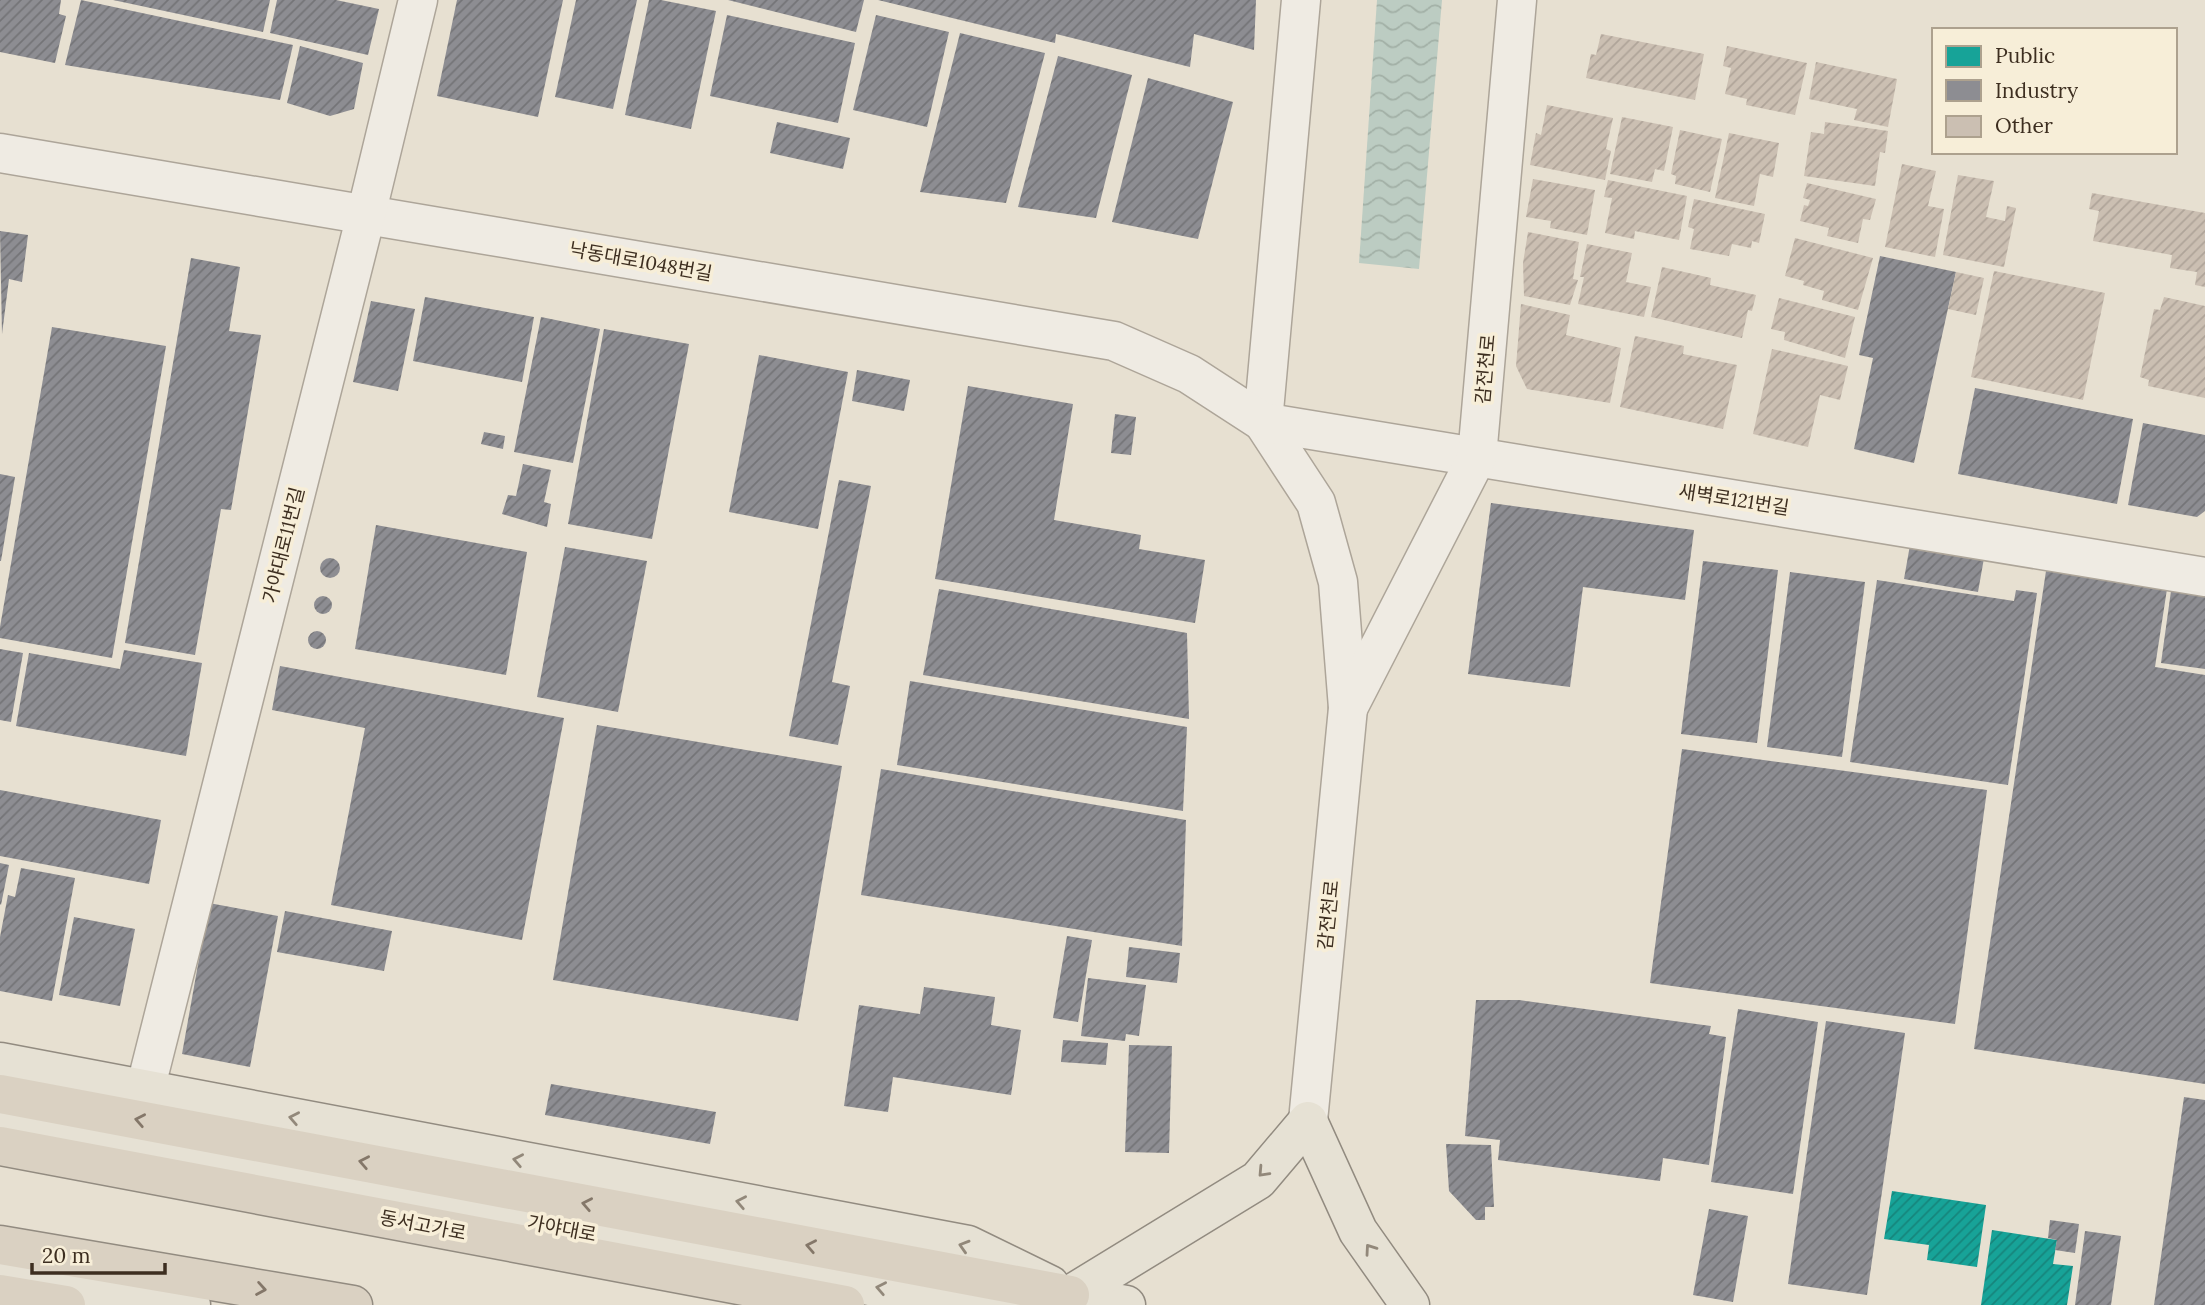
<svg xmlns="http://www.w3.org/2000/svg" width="2205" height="1305" viewBox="0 0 2205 1305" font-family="Lora,'Noto Sans KR',serif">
<defs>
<pattern id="water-waves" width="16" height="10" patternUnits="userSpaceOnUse" patternTransform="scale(1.75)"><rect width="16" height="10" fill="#bcccc2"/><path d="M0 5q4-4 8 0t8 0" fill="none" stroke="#a2b0a6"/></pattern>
<pattern id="public-hatch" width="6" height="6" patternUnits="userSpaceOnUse" patternTransform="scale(1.75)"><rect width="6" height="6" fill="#17a398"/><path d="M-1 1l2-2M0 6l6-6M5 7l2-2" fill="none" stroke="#16857c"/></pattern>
<pattern id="industry-hatch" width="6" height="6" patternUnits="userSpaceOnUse" patternTransform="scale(1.75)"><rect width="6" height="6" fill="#8d8d92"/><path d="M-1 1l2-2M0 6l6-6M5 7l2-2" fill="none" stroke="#747477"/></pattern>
<pattern id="building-hatch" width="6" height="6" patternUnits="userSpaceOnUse" patternTransform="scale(1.75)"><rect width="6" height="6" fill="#cbbfb2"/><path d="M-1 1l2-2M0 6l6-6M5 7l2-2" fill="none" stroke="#afa499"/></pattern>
</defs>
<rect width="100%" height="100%" fill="#e7e0d1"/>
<polygon fill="url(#water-waves)" points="1377,0 1442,0 1419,269 1359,263"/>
<g fill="url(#public-hatch)">
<polygon points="1892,1191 1986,1205 1977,1267 1927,1260 1929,1245 1884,1239"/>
<polygon points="1992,1230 2057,1240 2053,1264 2073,1266 2067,1305 1981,1305"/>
</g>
<g fill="url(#industry-hatch)">
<polygon points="0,0 61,0 59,14 66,16 55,63 0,52"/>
<polygon points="81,0 293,45 280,100 65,65"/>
<polygon points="113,0 270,0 263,32"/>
<polygon points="277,0 336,0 379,9 368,55 270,33"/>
<polygon points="457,0 563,0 538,117 437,96"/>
<polygon points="576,0 637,0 613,109 555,97"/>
<polygon points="649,0 661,0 716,11 691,129 625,115"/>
<polygon points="728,0 864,0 856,32"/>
<polygon points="878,0 1256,0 1254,50 1194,34 1190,67 1056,34 1055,43"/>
<polygon points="727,15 855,43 838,123 710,96"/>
<polygon points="876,15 949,32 927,127 853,110"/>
<polygon points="960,33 1045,53 1006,203 920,192"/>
<polygon points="300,46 363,63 354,109 330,116 287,103"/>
<polygon points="1058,56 1132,75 1096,218 1018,207"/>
<polygon points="1148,78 1233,102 1198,239 1112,222"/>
<polygon points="777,122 850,138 843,169 770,153"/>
<polygon points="0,231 28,235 22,282 9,279 2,334"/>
<polygon points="1880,256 1956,272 1914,463 1854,449 1873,358 1859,355"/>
<polygon points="191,258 240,267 229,331 261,335 231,510 221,509 195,655 125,643"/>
<polygon points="425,297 534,317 522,382 413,361"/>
<polygon points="371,301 415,309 398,391 353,382"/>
<polygon points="541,317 600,329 573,463 514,452"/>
<polygon points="52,327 166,346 112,658 0,638 0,627"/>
<polygon points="604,329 689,344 652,539 568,524"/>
<polygon points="759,355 848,372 818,529 729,512"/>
<polygon points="857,370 910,380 904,411 852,401"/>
<polygon points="968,386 1073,404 1054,520 1141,535 1139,549 1205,560 1195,623 935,579"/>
<polygon points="1975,388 2133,419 2117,504 1958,474"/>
<polygon points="1115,414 1136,417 1131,455 1111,453"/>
<polygon points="2143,423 2205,435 2205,511 2197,517 2128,505"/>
<polygon points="484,432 505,436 503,449 481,444"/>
<polygon points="523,464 551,470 544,502 551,504 547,527 502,514 508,495 516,496"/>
<polygon points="0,474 15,477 1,561 0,561"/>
<polygon points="839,480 871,486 832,682 850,686 838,745 789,736"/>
<polygon points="1491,503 1694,530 1685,600 1583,587 1570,687 1468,674"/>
<polygon points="376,525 527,552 506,675 355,649"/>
<polygon points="1910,545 1984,558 1978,592 1904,579"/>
<polygon points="565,547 647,561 618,712 537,697"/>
<circle cx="330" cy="568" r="10"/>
<polygon points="1703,561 1778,570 1757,743 1681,734"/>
<polygon points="2046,571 2167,589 2155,667 2205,675 2205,1084 1974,1049"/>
<polygon points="1790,572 1865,582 1842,757 1767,747"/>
<polygon points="1877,580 2014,601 2016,590 2037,593 2008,785 1850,762"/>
<polygon points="939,589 1187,633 1189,719 923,675"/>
<polygon points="2171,591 2205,595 2205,669 2161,663"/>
<circle cx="323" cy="605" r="9"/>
<circle cx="317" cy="640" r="9"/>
<polygon points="0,649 23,653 11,722 0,720"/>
<polygon points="124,650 202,663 186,756 16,726 29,653 120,669"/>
<polygon points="280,666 564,718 522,940 331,905 365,728 272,710"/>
<polygon points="910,681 1187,727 1183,811 897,765"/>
<polygon points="597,725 842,766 798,1021 553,980"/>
<polygon points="1682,749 1987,790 1955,1024 1650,983"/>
<polygon points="881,769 1186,820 1182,946 861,895"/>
<polygon points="0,790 161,820 149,884 0,856"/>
<polygon points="0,863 9,865 1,905 0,904"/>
<polygon points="21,868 75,878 52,1001 0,991 0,937 8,895 15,897"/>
<polygon points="209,903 278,916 250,1067 182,1054"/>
<polygon points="285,911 392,931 384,971 277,952"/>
<polygon points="74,917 135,929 120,1006 59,995"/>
<polygon points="1067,936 1092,940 1078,1022 1053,1018"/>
<polygon points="1129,947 1180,953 1177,983 1126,977"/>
<polygon points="1088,978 1146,985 1139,1036 1126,1034 1125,1041 1081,1036"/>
<polygon points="924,987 995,997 991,1025 1021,1030 1011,1095 893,1077 888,1112 844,1106 859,1005 920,1014"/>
<polygon points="1476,1000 1519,1000 1711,1026 1709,1034 1726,1037 1709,1165 1663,1158 1660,1181 1498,1160 1500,1140 1465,1136"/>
<polygon points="1738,1009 1818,1022 1793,1194 1711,1182"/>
<polygon points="1826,1021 1905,1033 1867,1295 1788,1284"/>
<polygon points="1063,1040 1108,1043 1106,1065 1061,1062"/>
<polygon points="1129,1045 1172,1046 1169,1153 1125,1152"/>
<polygon points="551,1084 716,1112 710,1144 545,1115"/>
<polygon points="2184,1097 2205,1100 2205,1305 2154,1305"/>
<polygon points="1446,1144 1491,1145 1494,1207 1485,1207 1485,1220 1476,1220 1449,1191"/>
<polygon points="1709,1209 1748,1216 1733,1302 1693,1295"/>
<polygon points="2050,1220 2079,1224 2075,1253 2055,1250 2057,1240 2048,1238"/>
<polygon points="2085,1231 2121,1236 2111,1305 2075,1305"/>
</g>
<g fill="url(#building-hatch)">
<polygon points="1601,34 1704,54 1695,100 1586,78 1591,54 1596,55"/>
<polygon points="1727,46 1807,63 1795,115 1746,105 1747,99 1725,94 1731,68 1723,66"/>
<polygon points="1816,62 1897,79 1888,127 1854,120 1857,109 1809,99"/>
<polygon points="1547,105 1613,118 1606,149 1611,151 1605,180 1530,165 1536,133 1541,135"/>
<polygon points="1622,117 1673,127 1664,171 1655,169 1652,182 1610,174"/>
<polygon points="1825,122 1888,131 1885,153 1880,152 1875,186 1804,176 1811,132 1824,134"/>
<polygon points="1680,130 1722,139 1710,192 1675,184 1676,176 1671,174"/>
<polygon points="1729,133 1779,143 1773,177 1760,174 1754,206 1715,198"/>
<polygon points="1902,164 1936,171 1928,206 1944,209 1935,257 1885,247"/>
<polygon points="1958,175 1994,181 1986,217 2005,221 2007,206 2016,208 2004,267 1943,255"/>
<polygon points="1533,179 1595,190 1587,235 1550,228 1551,221 1526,217"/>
<polygon points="1608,180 1687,196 1679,240 1635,231 1634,239 1605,233 1612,198 1604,197"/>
<polygon points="1807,183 1876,199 1870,220 1863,219 1858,243 1827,236 1829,228 1800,221 1804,205 1808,206 1810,200 1803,198"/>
<polygon points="2092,193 2205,213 2205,287 2195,285 2197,272 2170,268 2172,255 2093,241 2099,211 2089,209"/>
<polygon points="1694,199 1765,214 1759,243 1752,241 1751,248 1732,244 1729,256 1690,249 1694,229 1688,227"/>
<polygon points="1528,232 1579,242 1573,279 1578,280 1570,305 1524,296 1523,263"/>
<polygon points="1795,238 1873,258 1858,310 1822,300 1824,291 1803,285 1804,281 1785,276"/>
<polygon points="1587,244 1632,253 1626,282 1651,287 1644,317 1578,304 1584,277 1580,277"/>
<polygon points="1662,267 1711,278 1710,285 1756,295 1752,311 1748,310 1742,338 1651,317"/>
<polygon points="1994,271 2105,293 2083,400 1971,377"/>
<polygon points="1956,272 1984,278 1976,315 1948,309"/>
<polygon points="2164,297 2205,306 2205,398 2148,386 2149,380 2140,377 2154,309 2160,310"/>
<polygon points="1779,298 1855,317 1845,358 1784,340 1785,332 1771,329"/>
<polygon points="1521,304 1570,315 1566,335 1621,348 1610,403 1527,389 1516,366"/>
<polygon points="1635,336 1684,346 1683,354 1737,365 1723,429 1620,407"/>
<polygon points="1772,349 1848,366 1840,400 1820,395 1808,447 1753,434"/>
</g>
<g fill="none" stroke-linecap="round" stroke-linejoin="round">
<defs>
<g id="minor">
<polyline points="1301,0 1263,422 1316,503 1338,582 1348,708 1308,1121"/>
<polyline points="0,153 1114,341 1189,374 1263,422 2205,577"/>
<polyline points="1348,708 1477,457 1517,0"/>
<polyline points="145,1090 366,215 418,0"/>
</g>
<g id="major">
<polyline points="0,1062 968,1245 1050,1285"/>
<polyline points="0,1121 959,1303 1070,1295 1126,1305"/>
<polyline points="0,1271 191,1305"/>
<polyline points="1070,1295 1258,1180 1308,1121 1358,1231 1410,1305"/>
</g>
<g id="highway">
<polyline points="0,1094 1070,1295"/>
<polyline points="0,1146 845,1305"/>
<polyline points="0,1245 353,1305"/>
<polyline points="0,1294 66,1305"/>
</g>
</defs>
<use href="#minor" stroke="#ada599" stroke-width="41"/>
<use href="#major" stroke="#928b80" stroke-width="41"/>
<use href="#highway" stroke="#928b80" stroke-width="41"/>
<use href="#minor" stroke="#efebe3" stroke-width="38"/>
<use href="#major" stroke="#e6e1d4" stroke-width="38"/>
<use href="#highway" stroke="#dad1c2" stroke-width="38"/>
</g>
<defs><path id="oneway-chevron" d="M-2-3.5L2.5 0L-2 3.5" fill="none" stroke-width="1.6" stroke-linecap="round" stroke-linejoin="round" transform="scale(1.75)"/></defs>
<g stroke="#92887a">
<use href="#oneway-chevron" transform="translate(294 1118) rotate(-169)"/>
<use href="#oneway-chevron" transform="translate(518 1160) rotate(-169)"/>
<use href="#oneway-chevron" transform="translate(1263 1172) rotate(133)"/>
<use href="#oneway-chevron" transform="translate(741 1202) rotate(-169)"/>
<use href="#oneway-chevron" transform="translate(964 1246) rotate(-163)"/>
<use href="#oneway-chevron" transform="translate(1370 1249) rotate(-125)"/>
<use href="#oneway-chevron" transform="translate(881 1288) rotate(-169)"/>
</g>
<g stroke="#847769">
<use href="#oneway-chevron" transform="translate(140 1120) rotate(-169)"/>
<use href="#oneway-chevron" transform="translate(364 1162) rotate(-169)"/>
<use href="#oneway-chevron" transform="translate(587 1204) rotate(-169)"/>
<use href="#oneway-chevron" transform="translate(811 1246) rotate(-169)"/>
<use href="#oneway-chevron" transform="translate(261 1289) rotate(10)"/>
</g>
<g text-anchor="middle" stroke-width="7" stroke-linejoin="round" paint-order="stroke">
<g font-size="19" fill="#3d2e20" stroke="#f7eed8">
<text transform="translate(641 261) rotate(10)" y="7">낙동대로1048번길</text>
<text transform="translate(1485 369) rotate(-85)" y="7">감전천로</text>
<text transform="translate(1734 499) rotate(9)" y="7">새벽로121번길</text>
<text transform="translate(283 545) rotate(-76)" y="7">가야대로11번길</text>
<text transform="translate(1328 915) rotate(-84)" y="7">감전천로</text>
<text transform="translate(423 1225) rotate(11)" y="7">동서고가로</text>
<text transform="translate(562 1228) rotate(11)" y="7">가야대로</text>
</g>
</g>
<rect x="1932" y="28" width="245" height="126" fill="#f7eed8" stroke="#ada18e" stroke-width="2"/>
<rect x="1946" y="46" width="35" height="21" fill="#17a398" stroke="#ada18e" stroke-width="2"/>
<text x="1995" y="63" font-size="21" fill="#3d2e20">Public</text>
<rect x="1946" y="80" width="35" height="21" fill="#8d8d92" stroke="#ada18e" stroke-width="2"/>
<text x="1995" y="98" font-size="21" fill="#3d2e20">Industry</text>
<rect x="1946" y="116" width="35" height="21" fill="#cbbfb2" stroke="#ada18e" stroke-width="2"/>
<text x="1995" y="133" font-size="21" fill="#3d2e20">Other</text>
<path d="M32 1263v10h133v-10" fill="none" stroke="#3d2e20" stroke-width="3.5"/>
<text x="42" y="1263" font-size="21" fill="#3d2e20" stroke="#f7eed8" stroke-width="5" paint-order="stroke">20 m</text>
</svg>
